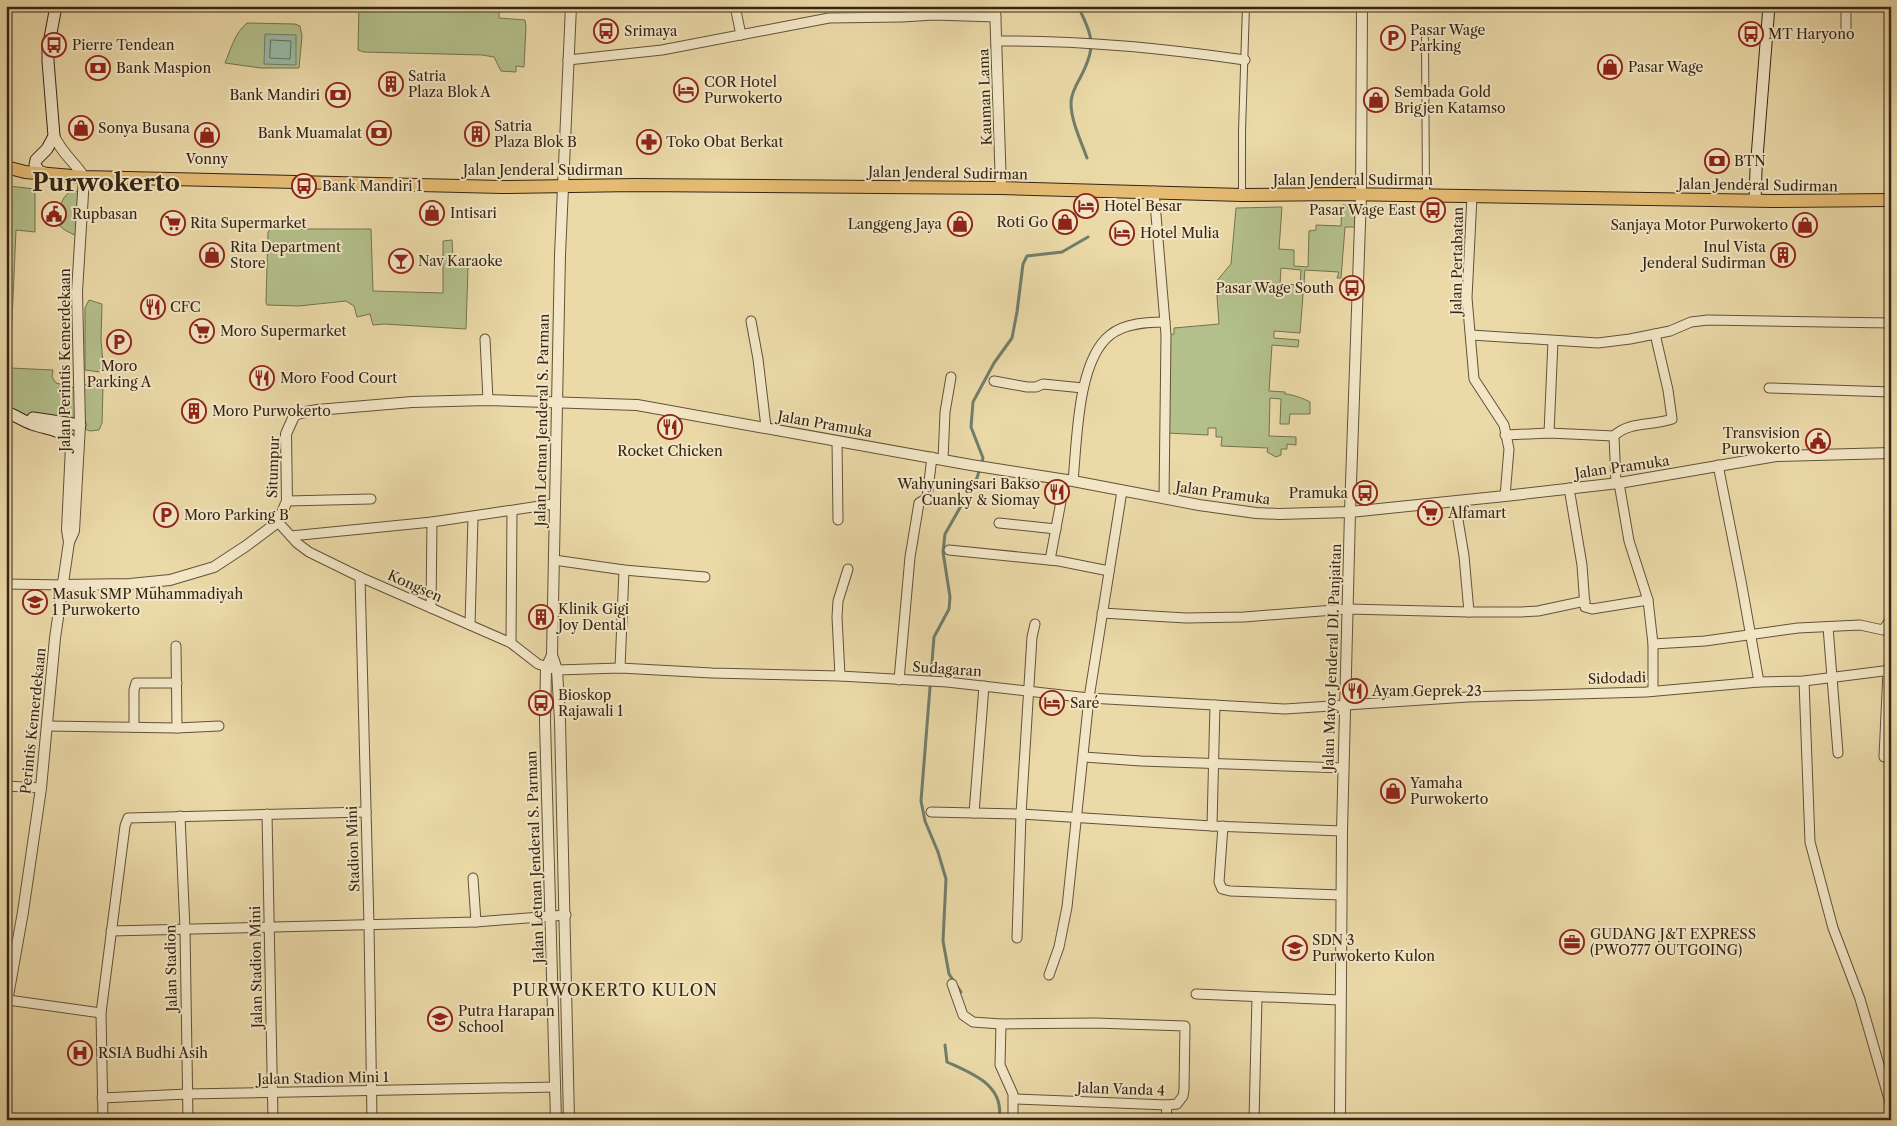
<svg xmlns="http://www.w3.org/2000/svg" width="1897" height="1126" viewBox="0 0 1897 1126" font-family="'Libre Caslon Text',serif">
<rect width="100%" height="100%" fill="#ebd9a8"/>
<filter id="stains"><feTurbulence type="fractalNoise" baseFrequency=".004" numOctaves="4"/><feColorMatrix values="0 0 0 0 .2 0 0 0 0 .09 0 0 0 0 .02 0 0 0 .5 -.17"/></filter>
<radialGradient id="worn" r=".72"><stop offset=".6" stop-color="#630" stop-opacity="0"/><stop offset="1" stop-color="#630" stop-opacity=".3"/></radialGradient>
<g fill="#b3c08b" stroke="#747250" fill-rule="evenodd">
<polygon points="359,6 499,7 499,18 525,20 526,26 524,67 516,66 516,72 501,71 494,57 482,55 364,52 358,50"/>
<path d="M247,23l48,1 5,2 2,10 -3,32h-38l-36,-5c6,-15 10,-30 22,-40z"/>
<polygon points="9,186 35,189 35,232 16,230 10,368 53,370 52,377 56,383 79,389 70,440 6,413 6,328 11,302 6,301 6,196"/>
<path d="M74,190l6,3 1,46c-8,-6 -16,-7 -22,-14 0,-14 0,-29 15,-35z"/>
<path d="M1342,205h4l8,11 3,11h-12l-4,51h-4l2,-6 -34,-2 -5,63 -26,-2v7l25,2 -1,7 -26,-2 -3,46 16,1v2c6,0 20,5 25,8v12h-20l-1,10h-9l1,-25 -11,-1 -1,38 27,1v8l-9,-1v5h-6v6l-5,2 -9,-5 1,-4 -47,-2 1,-9h-6v-9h-8v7l-42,-2v-98l8,-1v-6l45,-4 -3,-42 15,-18 5,-56 46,-1 -3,42 15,1v16l14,1 1,-36 7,-1v-5l25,1zM1281,268l20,2 -1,15 -20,-1z"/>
<polygon points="271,229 371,229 373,291 443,293 443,241 452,240 453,263 467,263 468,267 466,329 384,324 373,325 370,314 357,317 354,306 346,301 299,306 267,305 266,302 268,232"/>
<polygon points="89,300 102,304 101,340 103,363 100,372 85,370 85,308"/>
<polygon points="92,382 100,383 103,387 102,423 99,430 90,431 85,429 83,386"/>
</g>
<polygon fill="#98baa6" stroke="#707e6c" points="265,34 296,35 296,65 264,64"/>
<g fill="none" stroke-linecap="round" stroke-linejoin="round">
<polygon stroke="#66705d" stroke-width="1" points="271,40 291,41 290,59 270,58"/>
<g stroke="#707e6c" stroke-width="3">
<path d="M1078,6c15,32 19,40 2,72 -4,7 -9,17 -9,25 0,18 10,38 16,55"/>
<polyline points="961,992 949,974 943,941 946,879 938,852 925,821 921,801 934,637 949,609 950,597 943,552 945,534 977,478 983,458 971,427 973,402 994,363 1012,338 1017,312 1023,264 1027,256 1062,252 1088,237"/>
<path d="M945,1045l2,17c26,12 58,23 52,58"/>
</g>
<defs>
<g id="pedestrian">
<polyline points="1425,39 1426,195"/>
<polyline points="1242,195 1242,131 1246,6"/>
</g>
<g id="minor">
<polyline points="735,6 741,35"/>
<polyline points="1846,6 1846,28"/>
<path d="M997,41c83,-1 166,7 248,19"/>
<polyline points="568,60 662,50 829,18 902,17 934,15 996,17"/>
<polyline points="1154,191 1166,335 1164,498"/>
<polyline points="1472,196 1467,298 1474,379 1504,425 1509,449 1505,496"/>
<polyline points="751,321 758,359 766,427"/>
<polyline points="1471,335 1598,343 1630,339 1670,331 1691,322 1708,320 1891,323"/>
<polyline points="485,339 488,400"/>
<polyline points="994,381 1027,387 1036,387 1043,384 1083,388"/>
<polyline points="1769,388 1891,392"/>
<polyline points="1549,433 1553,341"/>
<polyline points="1505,435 1549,433 1614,436"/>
<polyline points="837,441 838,520"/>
<polyline points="943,460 945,412 951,377"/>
<polyline points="1718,465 1741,581 1759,682"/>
<path d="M1073,481c4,-39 4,-120 37,-146 15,-12 38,-13 55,-13"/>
<path d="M1616,483l-2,-47c15,-15 39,-10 58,-17l-4,-29 -13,-56"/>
<polyline points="1619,483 1629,541 1648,600 1653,644 1653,691"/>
<polyline points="1569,488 1582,565 1585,607 1592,609 1648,600"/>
<polyline points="287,501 371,499"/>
<polyline points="1455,502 1464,556 1469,612"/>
<polyline points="278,522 297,543 309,552 360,577 511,643 538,664 557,670 620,668 712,673 840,676 947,682 1089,698 1285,709 1468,697 1646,692 1759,682 1804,681 1891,670"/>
<polyline points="999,523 1056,529"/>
<polyline points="291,536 432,522 553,504"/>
<polyline points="949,550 1059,561 1109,571"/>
<polyline points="554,560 624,570 705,577"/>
<polyline points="1050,560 1065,480"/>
<polyline points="360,577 369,925 372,1120"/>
<polyline points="6,584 64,585"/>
<polyline points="431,608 432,522"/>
<polyline points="1102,613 1186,618 1244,617 1347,609 1469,612 1521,612 1538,611 1585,601"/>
<polyline points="470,625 473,517"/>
<polyline points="1828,627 1838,753"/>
<polyline points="511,643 512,511"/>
<polyline points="1653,644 1705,641 1798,628 1860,625 1883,630 1891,619"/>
<polyline points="176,646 177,728"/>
<polyline points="620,668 624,570"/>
<polyline points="840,676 837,617 838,601 848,569"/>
<polyline points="899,680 910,557 919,503 927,498 932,457"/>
<polyline points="1804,681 1810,842 1833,928 1860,999 1891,1106"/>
<polyline points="47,726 177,728 219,726"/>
<polyline points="134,727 134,690 136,683 177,683"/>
<polyline points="1084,757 1141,761 1343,768"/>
<polyline points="1884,757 1888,671"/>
<polyline points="6,786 41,788"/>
<polyline points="931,812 1021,814 1212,826 1342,831"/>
<polyline points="974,813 984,686"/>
<polyline points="267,814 273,1120"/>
<polyline points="180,816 185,929 188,1120"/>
<polyline points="1212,826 1215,705"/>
<polyline points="1223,826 1219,882 1222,889 1230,891 1341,895"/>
<polyline points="473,878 476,922"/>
<polyline points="111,931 476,922 566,915"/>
<polyline points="1017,938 1021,814 1032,637 1035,624"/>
<polyline points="1049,975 1059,947 1067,907 1089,698 1122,491"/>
<polyline points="952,984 963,1015 973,1022 1001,1024 1095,1023 1185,1026 1184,1090 1183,1096 1177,1104 1167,1105 1014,1099"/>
<polyline points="1196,994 1340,1000"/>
<polyline points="8,1000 101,1013"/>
<polyline points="1001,1024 1000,1065 1013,1094 1013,1120"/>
<polyline points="102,1098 187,1094 555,1087"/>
<polyline points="103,1120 101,1013 125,826 128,818 366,812"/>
<polyline points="1166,1120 1167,1105"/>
<polyline points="1254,1120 1257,997"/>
</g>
<g id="tertiary">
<polyline points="995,6 1001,188"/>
<path d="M54,136c9,19 20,25 30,41l-7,115 3,133 -6,106 -5,11"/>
<polyline points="64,585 130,584 170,580 214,567 246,546 278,522 287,501 286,434 294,416 300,413 317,410 412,402 488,400 637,405 971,465 1073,481 1199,505 1256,513 1279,514 1350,512 1505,496 1619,483 1776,456 1891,453"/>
<polyline points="552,655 546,668 545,722 556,1120"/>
<polyline points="6,1007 23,912 41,788 55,638 69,542 67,530 71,446 70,440"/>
<polyline points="569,1120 560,721 557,670 552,655 560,255 571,6"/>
<polyline points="1340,1120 1342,831 1350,512 1361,195 1362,6"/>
</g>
<g id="secondary">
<polyline points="47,174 39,171 35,165 36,160 47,149 54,136 48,61 48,49 56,6"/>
<polyline points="1755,200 1756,170 1769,6"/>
<path d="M6,412c9,3 17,9 26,12 13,5 28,5 38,16"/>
<polyline points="33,418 80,425"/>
</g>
<polyline id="primary" points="6,167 25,172 84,177 502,187 635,185 1001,188 1242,195 1341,194 1773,201 1891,200"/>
</defs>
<use href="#pedestrian" stroke="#625239" stroke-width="8"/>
<use href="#minor" stroke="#625239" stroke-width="11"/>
<use href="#tertiary" stroke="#625239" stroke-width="12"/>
<use href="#secondary" stroke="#352514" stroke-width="13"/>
<use href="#primary" stroke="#352514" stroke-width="14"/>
<use href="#pedestrian" stroke="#f2e6c6" stroke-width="6"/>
<use href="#minor" stroke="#f2e6c6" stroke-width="9"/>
<use href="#tertiary" stroke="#f2e6c6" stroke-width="10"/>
<use href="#secondary" stroke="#f2e6c6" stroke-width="11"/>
<use href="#primary" stroke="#e6bc74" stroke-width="12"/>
</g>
<defs>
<symbol id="bus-ring" viewBox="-11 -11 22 22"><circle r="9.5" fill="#f2e6c6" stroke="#8f2418" stroke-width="1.5"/><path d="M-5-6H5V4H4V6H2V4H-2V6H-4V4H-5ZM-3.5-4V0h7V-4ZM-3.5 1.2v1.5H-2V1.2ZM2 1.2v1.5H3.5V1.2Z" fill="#8f2418"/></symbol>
<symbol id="parking-ring" viewBox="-11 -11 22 22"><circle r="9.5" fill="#f2e6c6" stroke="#8f2418" stroke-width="1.5"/><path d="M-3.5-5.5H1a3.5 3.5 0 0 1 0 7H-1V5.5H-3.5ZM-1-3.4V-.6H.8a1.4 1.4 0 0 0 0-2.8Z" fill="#8f2418"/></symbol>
<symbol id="shop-ring" viewBox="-11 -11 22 22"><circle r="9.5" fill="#f2e6c6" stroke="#8f2418" stroke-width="1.5"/><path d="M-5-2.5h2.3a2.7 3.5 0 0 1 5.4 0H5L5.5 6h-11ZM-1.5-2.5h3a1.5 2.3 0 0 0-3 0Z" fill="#8f2418"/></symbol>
<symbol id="bank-ring" viewBox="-11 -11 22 22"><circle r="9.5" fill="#f2e6c6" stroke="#8f2418" stroke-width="1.5"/><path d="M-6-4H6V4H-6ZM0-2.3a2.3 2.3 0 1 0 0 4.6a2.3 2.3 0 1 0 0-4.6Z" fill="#8f2418"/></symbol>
<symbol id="building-ring" viewBox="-11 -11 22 22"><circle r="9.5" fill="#f2e6c6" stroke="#8f2418" stroke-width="1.5"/><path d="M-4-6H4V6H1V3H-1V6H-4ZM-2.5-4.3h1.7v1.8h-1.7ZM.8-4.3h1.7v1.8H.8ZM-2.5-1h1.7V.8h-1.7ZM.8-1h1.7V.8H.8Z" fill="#8f2418"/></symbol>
<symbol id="hotel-ring" viewBox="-11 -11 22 22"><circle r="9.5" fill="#f2e6c6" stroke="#8f2418" stroke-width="1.5"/><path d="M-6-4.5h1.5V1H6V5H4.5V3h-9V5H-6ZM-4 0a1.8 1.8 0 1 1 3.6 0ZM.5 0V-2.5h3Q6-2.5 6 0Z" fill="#8f2418"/></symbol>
<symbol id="pharmacy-ring" viewBox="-11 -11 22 22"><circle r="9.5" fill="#f2e6c6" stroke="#8f2418" stroke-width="1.5"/><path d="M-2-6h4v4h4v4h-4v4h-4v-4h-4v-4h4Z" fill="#8f2418"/></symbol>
<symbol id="civic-ring" viewBox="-11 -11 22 22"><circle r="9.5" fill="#f2e6c6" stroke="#8f2418" stroke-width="1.5"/><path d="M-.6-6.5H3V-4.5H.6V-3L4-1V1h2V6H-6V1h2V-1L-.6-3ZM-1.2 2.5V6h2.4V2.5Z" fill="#8f2418"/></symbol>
<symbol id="supermarket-ring" viewBox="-11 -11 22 22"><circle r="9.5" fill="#f2e6c6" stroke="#8f2418" stroke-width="1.5"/><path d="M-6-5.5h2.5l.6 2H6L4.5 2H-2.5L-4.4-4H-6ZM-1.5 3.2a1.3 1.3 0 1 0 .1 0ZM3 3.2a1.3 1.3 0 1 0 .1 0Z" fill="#8f2418"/></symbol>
<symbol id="bar-ring" viewBox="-11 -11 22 22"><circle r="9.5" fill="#f2e6c6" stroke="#8f2418" stroke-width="1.5"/><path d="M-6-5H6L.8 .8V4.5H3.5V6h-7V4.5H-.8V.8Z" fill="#8f2418"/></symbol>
<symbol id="restaurant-ring" viewBox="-11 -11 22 22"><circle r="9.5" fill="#f2e6c6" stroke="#8f2418" stroke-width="1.5"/><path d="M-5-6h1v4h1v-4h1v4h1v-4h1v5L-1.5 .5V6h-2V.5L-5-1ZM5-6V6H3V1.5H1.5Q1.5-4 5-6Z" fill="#8f2418"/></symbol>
<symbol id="school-ring" viewBox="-11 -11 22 22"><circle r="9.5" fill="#f2e6c6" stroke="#8f2418" stroke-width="1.5"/><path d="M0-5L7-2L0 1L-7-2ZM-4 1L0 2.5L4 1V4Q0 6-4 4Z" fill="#8f2418"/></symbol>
<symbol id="office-ring" viewBox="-11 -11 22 22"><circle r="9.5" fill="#f2e6c6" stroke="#8f2418" stroke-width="1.5"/><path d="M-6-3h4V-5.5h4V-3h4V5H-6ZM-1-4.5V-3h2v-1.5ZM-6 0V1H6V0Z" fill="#8f2418"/></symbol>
<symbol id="hospital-ring" viewBox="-11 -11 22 22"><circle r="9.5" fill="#f2e6c6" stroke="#8f2418" stroke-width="1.5"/><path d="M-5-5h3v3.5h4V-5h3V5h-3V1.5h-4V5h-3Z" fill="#8f2418"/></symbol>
</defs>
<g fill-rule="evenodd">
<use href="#bus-ring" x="592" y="17" width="28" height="28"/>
<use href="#bus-ring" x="1737" y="20" width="28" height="28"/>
<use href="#parking-ring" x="1379" y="24" width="28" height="28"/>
<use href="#bus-ring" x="40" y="31" width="28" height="28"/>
<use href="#shop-ring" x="1596" y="53" width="28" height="28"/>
<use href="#bank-ring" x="84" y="54" width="28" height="28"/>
<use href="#building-ring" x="377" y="70" width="28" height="28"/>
<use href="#hotel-ring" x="672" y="76" width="28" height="28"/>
<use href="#bank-ring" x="324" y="81" width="28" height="28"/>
<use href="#shop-ring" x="1362" y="86" width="28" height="28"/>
<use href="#shop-ring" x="67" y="114" width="28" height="28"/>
<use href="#bank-ring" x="365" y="119" width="28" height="28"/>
<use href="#building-ring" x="463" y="120" width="28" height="28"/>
<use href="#shop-ring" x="193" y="121" width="28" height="28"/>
<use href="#pharmacy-ring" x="635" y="128" width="28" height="28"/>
<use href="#bank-ring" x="1703" y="147" width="28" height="28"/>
<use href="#bus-ring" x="290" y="172" width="28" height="28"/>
<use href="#hotel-ring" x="1072" y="192" width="28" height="28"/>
<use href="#bus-ring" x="1419" y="196" width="28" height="28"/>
<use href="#shop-ring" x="418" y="199" width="28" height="28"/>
<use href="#civic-ring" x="40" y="200" width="28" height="28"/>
<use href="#shop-ring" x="1051" y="208" width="28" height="28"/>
<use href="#supermarket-ring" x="159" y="209" width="28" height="28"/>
<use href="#shop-ring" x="946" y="210" width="28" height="28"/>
<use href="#shop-ring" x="1791" y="211" width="28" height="28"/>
<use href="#hotel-ring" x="1108" y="219" width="28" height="28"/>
<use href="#shop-ring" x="198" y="241" width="28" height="28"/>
<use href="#building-ring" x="1769" y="241" width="28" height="28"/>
<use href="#bar-ring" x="387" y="247" width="28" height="28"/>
<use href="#bus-ring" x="1338" y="274" width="28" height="28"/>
<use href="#restaurant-ring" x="139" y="293" width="28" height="28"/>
<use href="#supermarket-ring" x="188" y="317" width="28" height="28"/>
<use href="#parking-ring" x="105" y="328" width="28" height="28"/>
<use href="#restaurant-ring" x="248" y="364" width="28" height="28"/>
<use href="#building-ring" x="180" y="397" width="28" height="28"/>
<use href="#restaurant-ring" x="656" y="413" width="28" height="28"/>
<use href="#civic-ring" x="1804" y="427" width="28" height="28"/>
<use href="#restaurant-ring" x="1043" y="478" width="28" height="28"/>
<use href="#bus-ring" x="1351" y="479" width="28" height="28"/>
<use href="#supermarket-ring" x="1416" y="499" width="28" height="28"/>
<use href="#parking-ring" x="152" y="501" width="28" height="28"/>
<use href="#school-ring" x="21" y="588" width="28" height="28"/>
<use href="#building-ring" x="527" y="603" width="28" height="28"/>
<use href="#restaurant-ring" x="1341" y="677" width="28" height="28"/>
<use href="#bus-ring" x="527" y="689" width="28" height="28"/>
<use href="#hotel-ring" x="1038" y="689" width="28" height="28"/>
<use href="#shop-ring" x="1379" y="777" width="28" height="28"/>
<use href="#office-ring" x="1558" y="928" width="28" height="28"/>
<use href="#school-ring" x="1281" y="934" width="28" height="28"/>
<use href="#school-ring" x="426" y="1005" width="28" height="28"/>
<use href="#hospital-ring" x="66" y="1039" width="28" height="28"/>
</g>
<g text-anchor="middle" stroke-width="4" stroke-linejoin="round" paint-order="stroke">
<g font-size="14" fill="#352514" stroke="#f2e6c6" text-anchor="start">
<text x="1410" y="35">Pasar Wage<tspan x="1410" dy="16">Parking</tspan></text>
<text x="624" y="36">Srimaya</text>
<text x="1768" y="39">MT Haryono</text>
<text x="72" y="50">Pierre Tendean</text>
<text x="1628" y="72">Pasar Wage</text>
<text x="116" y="73">Bank Maspion</text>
<text x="408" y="81">Satria<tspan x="408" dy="16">Plaza Blok A</tspan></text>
<text x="704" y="87">COR Hotel<tspan x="704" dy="16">Purwokerto</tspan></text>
<text x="1394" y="97">Sembada Gold<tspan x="1394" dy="16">Brigjen Katamso</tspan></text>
<text x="320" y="100" text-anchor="end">Bank Mandiri</text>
<text x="494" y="131">Satria<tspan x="494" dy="16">Plaza Blok B</tspan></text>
<text x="98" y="133">Sonya Busana</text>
<text x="362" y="138" text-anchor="end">Bank Muamalat</text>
<text x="666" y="147">Toko Obat Berkat</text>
<text x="207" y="164" text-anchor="middle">Vonny</text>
<text x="1734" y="166">BTN</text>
<text x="322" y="191">Bank Mandiri 1</text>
<text x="1104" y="211">Hotel Besar</text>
<text x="1416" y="215" text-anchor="end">Pasar Wage East</text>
<text x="450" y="218">Intisari</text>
<text x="72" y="219">Rupbasan</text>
<text x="1048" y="227" text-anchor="end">Roti Go</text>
<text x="190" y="228">Rita Supermarket</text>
<text x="942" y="229" text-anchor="end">Langgeng Jaya</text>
<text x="1788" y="230" text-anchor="end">Sanjaya Motor Purwokerto</text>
<text x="1140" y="238">Hotel Mulia</text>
<text x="230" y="252">Rita Department<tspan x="230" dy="16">Store</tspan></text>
<text x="1766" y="252" text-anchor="end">Inul Vista<tspan x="1766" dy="16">Jenderal Sudirman</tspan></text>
<text x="418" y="266">Nav Karaoke</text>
<text x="1334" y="293" text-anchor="end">Pasar Wage South</text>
<text x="170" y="312">CFC</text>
<text x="220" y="336">Moro Supermarket</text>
<text x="119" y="371" text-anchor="middle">Moro<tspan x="119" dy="16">Parking A</tspan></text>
<text x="280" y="383">Moro Food Court</text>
<text x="212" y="416">Moro Purwokerto</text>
<text x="1800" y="438" text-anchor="end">Transvision<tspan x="1800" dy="16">Purwokerto</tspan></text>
<text x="670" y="456" text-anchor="middle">Rocket Chicken</text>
<text x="1040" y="489" text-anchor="end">Wahyuningsari Bakso<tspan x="1040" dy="16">Cuanky &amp; Siomay</tspan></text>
<text x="1348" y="498" text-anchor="end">Pramuka</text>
<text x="1448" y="518">Alfamart</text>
<text x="184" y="520">Moro Parking B</text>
<text x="52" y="599">Masuk SMP Muhammadiyah<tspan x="52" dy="16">1 Purwokerto</tspan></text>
<text x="558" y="614">Klinik Gigi<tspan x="558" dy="16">Joy Dental</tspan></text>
<text x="1372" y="696">Ayam Geprek 23</text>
<text x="558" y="700">Bioskop<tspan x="558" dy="16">Rajawali 1</tspan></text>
<text x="1070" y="708">Saré</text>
<text x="1410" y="788">Yamaha<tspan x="1410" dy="16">Purwokerto</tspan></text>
<text x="1590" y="939">GUDANG J&amp;T EXPRESS<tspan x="1590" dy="16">(PWO777 OUTGOING)</tspan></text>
<text x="1312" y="945">SDN 3<tspan x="1312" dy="16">Purwokerto Kulon</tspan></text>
<text x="458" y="1016">Putra Harapan<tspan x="458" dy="16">School</tspan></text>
<text x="98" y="1058">RSIA Budhi Asih</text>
</g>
<g font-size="14" fill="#352514" stroke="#f2e6c6">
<text transform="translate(985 97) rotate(-92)" y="5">Kauman Lama</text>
<text x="543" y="175">Jalan Jenderal Sudirman</text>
<text transform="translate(948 173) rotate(1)" y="5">Jalan Jenderal Sudirman</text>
<text x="1353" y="185">Jalan Jenderal Sudirman</text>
<text transform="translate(1758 185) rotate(1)" y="5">Jalan Jenderal Sudirman</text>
<text transform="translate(1457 261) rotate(-89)" y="5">Jalan Pertabatan</text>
<text transform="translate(65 360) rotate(-90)" y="5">Jalan Perintis Kemerdekaan</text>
<text transform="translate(542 420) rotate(-89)" y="5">Jalan Letnan Jenderal S. Parman</text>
<text transform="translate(825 424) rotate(10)" y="5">Jalan Pramuka</text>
<text transform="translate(273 467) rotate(-88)" y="5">Situmpur</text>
<text transform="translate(1622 467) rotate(-8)" y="5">Jalan Pramuka</text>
<text transform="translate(1223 493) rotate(8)" y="5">Jalan Pramuka</text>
<text transform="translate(415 586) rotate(24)" y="5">Kongsen</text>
<text transform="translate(1332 657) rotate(-88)" y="5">Jalan Mayor Jenderal DI. Panjaitan</text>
<text transform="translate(947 669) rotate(4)" y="5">Sudagaran</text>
<text transform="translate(1617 678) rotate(-2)" y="5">Sidodadi</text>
<text transform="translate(33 721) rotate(-84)" y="5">Perintis Kemerdekaan</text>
<text transform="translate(353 849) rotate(-92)" y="5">Stadion Mini</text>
<text transform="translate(535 857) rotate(-92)" y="5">Jalan Letnan Jenderal S. Parman</text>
<text transform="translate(256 967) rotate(-91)" y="5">Jalan Stadion Mini</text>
<text transform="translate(171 968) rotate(-91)" y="5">Jalan Stadion</text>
<text transform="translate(323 1078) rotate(-1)" y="5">Jalan Stadion Mini 1</text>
<text transform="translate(1121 1089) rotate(2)" y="5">Jalan Vanda 4</text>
</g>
<g font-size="16" letter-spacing="1" fill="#352514" stroke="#f2e6c6">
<text x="615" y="996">PURWOKERTO KULON</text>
</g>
<g font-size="24" font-weight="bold" fill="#352514" stroke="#f2e6c6">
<text x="106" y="191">Purwokerto</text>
</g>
</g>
<rect width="1897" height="1126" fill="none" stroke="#ebd9a8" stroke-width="25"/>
<rect x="8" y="8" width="1882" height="1111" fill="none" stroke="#352514" stroke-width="2.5"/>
<rect x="12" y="12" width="1872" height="1101" fill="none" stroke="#352514"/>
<rect width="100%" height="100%" filter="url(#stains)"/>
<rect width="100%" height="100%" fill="url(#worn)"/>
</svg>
